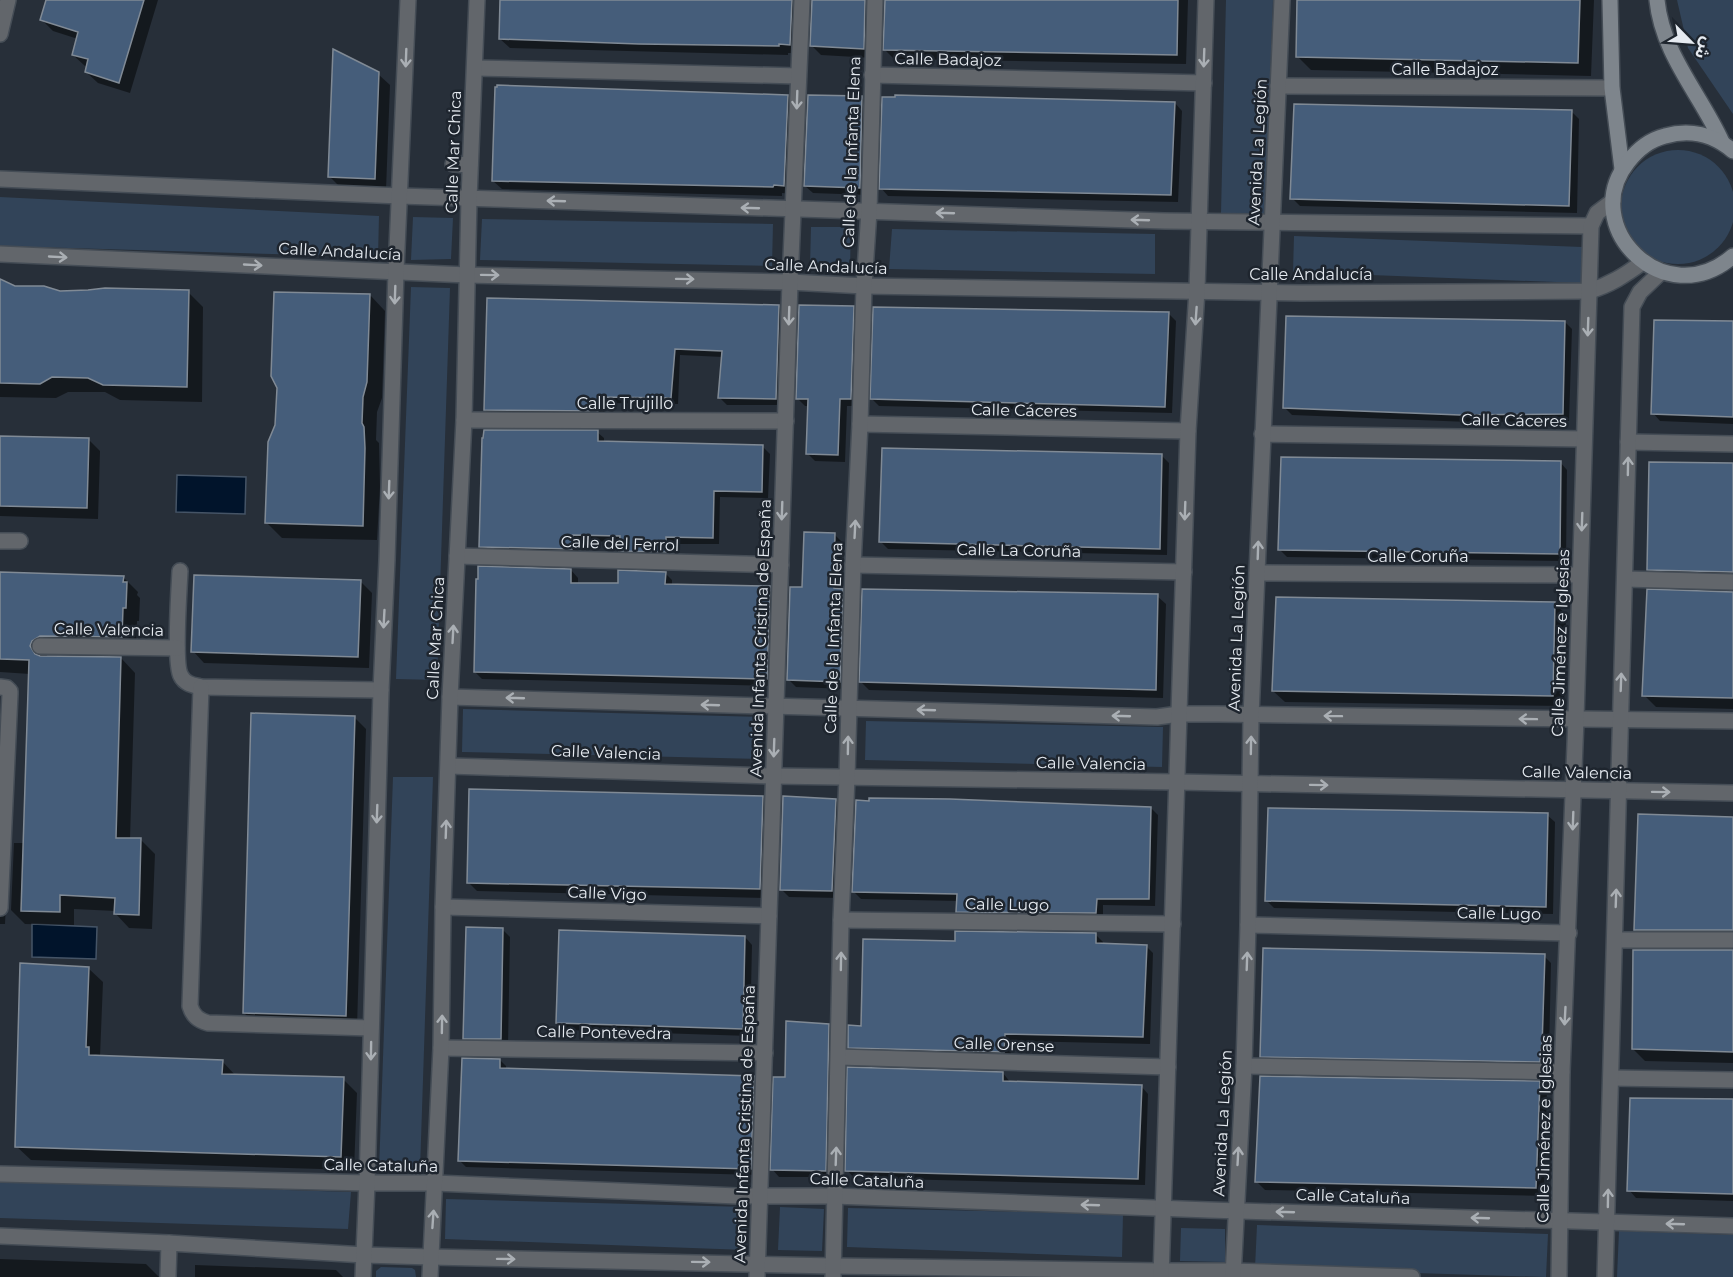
<svg xmlns="http://www.w3.org/2000/svg" width="1733" height="1277" viewBox="0 0 1733 1277" font-family="Montserrat,'Noto Sans Arabic',sans-serif">
<rect width="100%" height="100%" fill="#272f39"/>
<g fill="#324459">
<polygon points="1226,0 1273,0 1265,214 1221,213"/>
<polygon points="1677,0 1733,0 1733,114 1688,48"/>
<circle cx="1678" cy="207" r="57"/>
<polygon points="0,197 379,216 378,257 0,246"/>
<polygon points="413,217 453,218 451,259 411,260"/>
<polygon points="482,219 773,224 772,266 480,260"/>
<polygon points="811,227 851,227 850,268 810,268"/>
<polygon points="892,229 1155,234 1155,274 889,269"/>
<polygon points="1294,236 1582,247 1581,283 1293,272"/>
<polygon points="411,287 450,288 437,680 396,679"/>
<polygon points="463,709 762,717 761,759 462,752"/>
<polygon points="866,721 1163,727 1162,767 865,760"/>
<polygon points="393,777 433,777 420,1170 379,1170"/>
<polygon points="0,1181 351,1192 348,1229 0,1218"/>
<polygon points="446,1199 747,1207 746,1250 445,1239"/>
<polygon points="780,1207 824,1209 822,1251 778,1250"/>
<polygon points="848,1208 1123,1214 1122,1257 847,1247"/>
<polygon points="1257,1225 1548,1234 1546,1277 1255,1268"/>
<polygon points="1181,1228 1225,1229 1225,1262 1180,1261"/>
<polygon points="1619,1231 1733,1235 1733,1277 1617,1277"/>
<polygon points="381,1267 412,1268 415,1270 416,1277 376,1277 376,1271"/>
</g>
<g fill="#01142b" stroke="#455466" stroke-width="1.5">
<polygon points="177,475 246,477 245,514 176,512"/>
<polygon points="32,924 97,927 96,959 32,957"/>
</g>
<g fill="#0007">
<polygon points="48,0 158,0 130,93 98,83 86,72 88,67 85,66 73,55 78,39 53,31 42,20"/>
<polygon points="502,0 810,0 803,4 799,53 788,53 788,55 510,48 500,39"/>
<polygon points="813,0 882,0 873,58 821,55 811,45"/>
<polygon points="886,0 1188,0 1186,64 894,59 885,50"/>
<polygon points="1298,0 1594,0 1591,76 1311,70 1298,57"/>
<polygon points="378,74 390,85 386,190 341,188 330,177"/>
<polygon points="788,96 796,105 793,194 782,193 782,196 502,189 493,181"/>
<polygon points="862,98 869,105 867,195 813,193 805,186"/>
<polygon points="1175,103 1182,111 1178,202 888,196 881,188"/>
<polygon points="1571,111 1579,119 1577,213 1300,206 1292,198"/>
<polygon points="0,287 59,293 188,292 203,307 202,402 120,400 105,392 68,392 56,398 0,397"/>
<polygon points="370,295 385,311 382,398 377,412 376,440 379,443 380,487 377,540 282,538 267,523"/>
<polygon points="779,307 786,314 783,405 727,405 720,398 723,357 680,355 678,404 605,403 604,417 492,417 485,410"/>
<polygon points="853,308 861,315 858,406 847,406 845,462 815,461 807,453 809,406 805,406 797,398"/>
<polygon points="1168,313 1176,321 1172,413 879,406 872,399"/>
<polygon points="1565,322 1572,329 1569,421 1469,422 1292,415 1285,408"/>
<polygon points="1733,323 1733,424 1660,421 1653,413"/>
<polygon points="597,432 604,438 604,443 763,447 770,454 768,498 720,497 719,544 672,544 672,558 628,557 621,550 621,542 579,541 578,556 487,553 480,546"/>
<polygon points="0,438 89,440 100,451 98,519 0,516"/>
<polygon points="1162,456 1169,463 1167,555 888,549 881,542"/>
<polygon points="1560,462 1567,470 1566,561 1287,557 1280,550"/>
<polygon points="1733,465 1733,583 1661,581 1649,569"/>
<polygon points="835,535 842,542 841,590 849,598 847,689 796,687 788,679 803,589"/>
<polygon points="571,570 578,578 578,584 619,584 665,573 672,580 672,586 770,588 777,595 774,686 482,679 475,672"/>
<polygon points="0,573 123,577 138,592 137,595 140,598 139,621 137,621 136,651 49,652 46,657 121,658 135,673 130,840 141,840 155,854 152,929 129,928 115,913 115,911 74,909 74,925 25,924 11,910 14,843 25,843 30,674 0,672"/>
<polygon points="361,582 372,593 369,668 204,663 193,651"/>
<polygon points="1733,593 1733,709 1656,707 1644,695"/>
<polygon points="1157,596 1166,604 1163,698 869,690 861,682"/>
<polygon points="1555,603 1566,615 1564,706 1285,702 1273,691"/>
<polygon points="354,717 366,729 357,1027 256,1024 244,1013"/>
<polygon points="763,797 771,806 768,898 477,891 468,882"/>
<polygon points="836,801 843,808 839,898 789,897 781,889"/>
<polygon points="1151,808 1158,815 1155,906 1103,905 1103,920 965,918 957,911 958,901 861,899 853,891"/>
<polygon points="1547,815 1555,822 1553,914 1274,908 1266,900"/>
<polygon points="1733,818 1733,942 1647,942 1635,930"/>
<polygon points="0,849 8,857 5,924 0,924"/>
<polygon points="503,930 510,937 508,1046 472,1046 464,1038"/>
<polygon points="1095,934 1103,942 1103,945 1146,946 1153,953 1150,1044 1011,1041 1011,1059 857,1054 849,1047 863,1028 956,942"/>
<polygon points="745,937 752,945 750,1036 565,1030 558,1023"/>
<polygon points="1733,951 1733,1063 1645,1061 1633,1049"/>
<polygon points="1544,956 1551,963 1549,1054 1548,1054 1547,1069 1269,1063 1262,1056"/>
<polygon points="88,968 103,982 100,1057 222,1061 236,1076 343,1079 357,1093 354,1170 31,1160 16,1146"/>
<polygon points="828,1025 836,1033 833,1177 779,1177 772,1169 786,1079"/>
<polygon points="500,1060 506,1066 506,1070 753,1078 760,1084 757,1175 466,1167 460,1161"/>
<polygon points="1003,1073 1010,1082 1141,1086 1148,1094 1145,1185 854,1178 847,1170"/>
<polygon points="1539,1083 1547,1091 1544,1196 1265,1190 1257,1182"/>
<polygon points="1733,1101 1733,1201 1636,1198 1629,1190"/>
<polygon points="0,1259 146,1264 159,1277 0,1277"/>
<polygon points="195,1265 336,1270 343,1277 195,1277"/>
</g>
<g fill="#455d7a" stroke="#808a95" stroke-width="1.5">
<polygon points="46,0 144,0 119,83 85,72 88,59 72,55 78,32 40,20"/>
<polygon points="500,0 792,0 790,45 779,44 779,46 639,44 499,39"/>
<polygon points="812,0 865,0 864,49 810,46"/>
<polygon points="885,0 1178,0 1177,55 883,50"/>
<polygon points="1297,0 1580,0 1578,63 1296,57"/>
<polygon points="333,49 379,72 375,179 328,177"/>
<polygon points="497,85 788,95 784,186 774,185 773,187 492,181 495,87 497,87"/>
<polygon points="808,95 862,96 860,188 804,186"/>
<polygon points="895,95 1175,102 1171,195 879,189 882,97 895,97"/>
<polygon points="1294,104 1572,110 1569,206 1290,199"/>
<polygon points="0,279 15,286 44,286 60,291 88,290 105,288 189,290 187,387 103,385 88,378 52,377 40,384 0,383"/>
<polygon points="274,292 370,294 367,382 363,397 362,423 364,427 365,448 363,526 265,523 268,442 275,425 277,388 271,376"/>
<polygon points="487,298 779,305 776,399 718,398 722,351 675,349 671,398 598,397 598,411 484,410"/>
<polygon points="799,305 854,306 851,399 840,399 838,455 806,454 808,399 796,399"/>
<polygon points="873,307 1169,312 1165,407 870,399"/>
<polygon points="1286,316 1565,321 1563,414 1460,415 1283,408"/>
<polygon points="1654,320 1733,321 1733,417 1651,414"/>
<polygon points="484,430 598,430 598,441 763,445 762,492 714,491 713,538 666,537 666,552 619,551 620,536 573,535 572,549 479,547 482,438 483,438"/>
<polygon points="0,436 89,438 87,508 0,506"/>
<polygon points="882,448 1162,454 1160,549 879,542"/>
<polygon points="1281,457 1561,461 1560,554 1278,550"/>
<polygon points="1649,462 1733,463 1733,572 1647,570"/>
<polygon points="804,532 835,533 834,588 843,589 840,682 787,680 790,587 802,587"/>
<polygon points="478,566 571,569 571,583 618,583 618,570 666,572 665,584 770,586 767,679 474,672 476,579 478,579"/>
<polygon points="0,572 124,576 123,582 127,582 126,608 123,608 122,637 40,636 32,641 30,646 35,654 40,656 121,657 116,838 141,838 139,915 114,914 115,898 60,895 60,912 21,911 29,660 0,659"/>
<polygon points="194,575 361,580 358,657 191,652"/>
<polygon points="862,589 1158,594 1156,690 859,682"/>
<polygon points="1647,589 1733,592 1733,698 1642,696"/>
<polygon points="1276,597 1555,602 1553,696 1272,691"/>
<polygon points="251,713 355,716 346,1016 243,1013"/>
<polygon points="469,789 763,796 760,889 467,883"/>
<polygon points="783,796 836,799 832,891 780,890"/>
<polygon points="869,798 950,799 1151,807 1149,899 1097,899 1096,913 956,912 957,894 852,892 856,800 869,801"/>
<polygon points="1268,808 1548,813 1546,907 1265,901"/>
<polygon points="1638,814 1733,817 1733,930 1634,930"/>
<polygon points="466,927 503,928 501,1039 463,1039"/>
<polygon points="559,930 745,936 743,1029 556,1023"/>
<polygon points="955,931 1096,933 1096,943 1147,945 1143,1037 1005,1034 1004,1052 848,1048 848,1025 861,1026 863,939 955,941"/>
<polygon points="1263,948 1545,954 1542,1047 1541,1047 1540,1062 1260,1057"/>
<polygon points="1633,950 1733,950 1733,1052 1632,1049"/>
<polygon points="20,963 89,967 86,1047 89,1047 89,1055 223,1060 222,1074 344,1077 341,1157 15,1147"/>
<polygon points="786,1021 829,1024 826,1171 770,1170 773,1077 785,1077"/>
<polygon points="462,1058 500,1059 500,1068 754,1076 751,1169 458,1161"/>
<polygon points="847,1067 1003,1072 1003,1081 1142,1085 1138,1179 845,1171"/>
<polygon points="1260,1076 1540,1081 1536,1188 1255,1182"/>
<polygon points="1630,1098 1733,1099 1733,1194 1627,1191"/>
</g>
<g fill="none" stroke-linecap="round" stroke-linejoin="round">
<defs>
<g id="pedestrian">
<polyline points="453,164 470,165"/>
<polyline points="168,1277 169,1243"/>
</g>
<g id="minor">
<polyline points="475,68 798,76"/>
<polyline points="872,75 1204,83"/>
<polyline points="1278,86 1612,88"/>
<polyline points="0,179 400,196 1165,221 1591,226"/>
<path d="M0,254l467,21 323,7 74,4 437,7 288,-2c21,-6 36,-16 54,-29"/>
<polyline points="464,420 786,421"/>
<polyline points="860,424 1188,431"/>
<polyline points="1262,434 1584,439"/>
<polyline points="1628,442 1733,444"/>
<polyline points="0,541 20,541"/>
<polyline points="457,556 781,565"/>
<polyline points="853,565 1184,572"/>
<path d="M180,571c-1,18 -6,94 1,105 4,8 12,9 20,11l180,3"/>
<polyline points="1257,573 1580,575"/>
<polyline points="1625,579 1733,582"/>
<polyline points="40,646 177,648"/>
<polyline points="0,687 7,688 10,691 10,694 0,908"/>
<path d="M201,687l-11,319c3,10 8,14 18,17l163,5"/>
<polyline points="450,697 1157,717 1179,714 1217,714 1733,721"/>
<polyline points="449,766 774,776 1177,782 1733,793"/>
<polyline points="443,907 769,916"/>
<polyline points="841,920 1173,924"/>
<polyline points="1248,925 1569,933"/>
<polyline points="1615,940 1733,940"/>
<polyline points="441,1048 765,1053"/>
<polyline points="839,1057 1168,1067"/>
<polyline points="1244,1066 1562,1072"/>
<polyline points="1611,1078 1733,1080"/>
<polyline points="0,1174 367,1183 435,1183 737,1196 834,1196 1209,1210 1733,1226"/>
<polyline points="0,1236 169,1243 364,1255 431,1257 834,1266 1161,1271 1233,1271 1412,1277"/>
<polyline points="363,1277 367,1183 381,690 387,560 396,271 408,0"/>
<polyline points="430,1277 441,1048 443,907 450,697 464,420 469,199 477,0"/>
<polyline points="757,1277 790,282 802,0"/>
<polyline points="833,1277 841,920 847,777 853,565 860,424 864,286 869,211 875,0"/>
<polyline points="1559,1277 1562,1072 1576,719 1591,226 1597,213 1613,201"/>
<polyline points="1605,1277 1632,307 1640,292 1661,272"/>
</g>
<g id="tertiary">
<polyline points="0,34 8,0"/>
<polyline points="1161,1277 1188,431 1197,290 1206,0"/>
<polyline points="1233,1277 1244,1066 1248,925 1251,716 1257,573 1282,0"/>
</g>
<g id="secondary">
<polyline points="1610,0 1612,88 1622,169"/>
<path d="M1657,0c5,54 44,95 65,142"/>
<path d="M1733,151c-20,-17 -44,-22 -68,-15 -16,4 -27,13 -37,26 -51,64 37,153 105,94"/>
</g>
</defs>
<use href="#pedestrian" stroke="#454d56" stroke-width="18"/>
<use href="#minor" stroke="#454d56" stroke-width="18"/>
<use href="#tertiary" stroke="#454d56" stroke-width="18"/>
<use href="#secondary" stroke="#454d56" stroke-width="18"/>
<use href="#pedestrian" stroke="#62666b" stroke-width="15"/>
<use href="#minor" stroke="#62666b" stroke-width="15"/>
<use href="#tertiary" stroke="#62666b" stroke-width="15"/>
<use href="#secondary" stroke="#7e858c" stroke-width="15"/>
</g>
<defs><path id="oneway-shaft" d="M-6 0H5M1.5-3L5.5 0L1.5 3" fill="none" stroke-width="1.6" stroke-linecap="round" stroke-linejoin="round" transform="scale(1.5)"/></defs>
<g stroke="#aaafb4">
<use href="#oneway-shaft" transform="translate(406 58) rotate(92)"/>
<use href="#oneway-shaft" transform="translate(1204 58) rotate(92)"/>
<use href="#oneway-shaft" transform="translate(797 100) rotate(92)"/>
<use href="#oneway-shaft" transform="translate(556 201) rotate(-178)"/>
<use href="#oneway-shaft" transform="translate(750 208) rotate(-178)"/>
<use href="#oneway-shaft" transform="translate(945 213) rotate(-178)"/>
<use href="#oneway-shaft" transform="translate(1140 220) rotate(-178)"/>
<use href="#oneway-shaft" transform="translate(58 257) rotate(3)"/>
<use href="#oneway-shaft" transform="translate(253 265) rotate(3)"/>
<use href="#oneway-shaft" transform="translate(490 275) rotate(1)"/>
<use href="#oneway-shaft" transform="translate(685 279) rotate(1)"/>
<use href="#oneway-shaft" transform="translate(395 295) rotate(92)"/>
<use href="#oneway-shaft" transform="translate(789 316) rotate(92)"/>
<use href="#oneway-shaft" transform="translate(1196 316) rotate(94)"/>
<use href="#oneway-shaft" transform="translate(1588 327) rotate(92)"/>
<use href="#oneway-shaft" transform="translate(1628 466) rotate(-89)"/>
<use href="#oneway-shaft" transform="translate(389 490) rotate(92)"/>
<use href="#oneway-shaft" transform="translate(782 511) rotate(92)"/>
<use href="#oneway-shaft" transform="translate(1185 511) rotate(92)"/>
<use href="#oneway-shaft" transform="translate(1582 522) rotate(92)"/>
<use href="#oneway-shaft" transform="translate(855 529) rotate(-87)"/>
<use href="#oneway-shaft" transform="translate(1258 550) rotate(-88)"/>
<use href="#oneway-shaft" transform="translate(384 619) rotate(93)"/>
<use href="#oneway-shaft" transform="translate(453 634) rotate(-87)"/>
<use href="#oneway-shaft" transform="translate(1621 682) rotate(-88)"/>
<use href="#oneway-shaft" transform="translate(515 698) rotate(-178)"/>
<use href="#oneway-shaft" transform="translate(710 705) rotate(-178)"/>
<use href="#oneway-shaft" transform="translate(926 710) rotate(-178)"/>
<use href="#oneway-shaft" transform="translate(1121 716) rotate(-178)"/>
<use href="#oneway-shaft" transform="translate(1333 716) rotate(-179)"/>
<use href="#oneway-shaft" transform="translate(1528 719) rotate(-179)"/>
<use href="#oneway-shaft" transform="translate(848 745) rotate(-89)"/>
<use href="#oneway-shaft" transform="translate(1251 745) rotate(-89)"/>
<use href="#oneway-shaft" transform="translate(774 748) rotate(92)"/>
<use href="#oneway-shaft" transform="translate(1319 785) rotate(1)"/>
<use href="#oneway-shaft" transform="translate(1661 792) rotate(1)"/>
<use href="#oneway-shaft" transform="translate(377 814) rotate(92)"/>
<use href="#oneway-shaft" transform="translate(1573 821) rotate(92)"/>
<use href="#oneway-shaft" transform="translate(446 829) rotate(-88)"/>
<use href="#oneway-shaft" transform="translate(1616 898) rotate(-88)"/>
<use href="#oneway-shaft" transform="translate(841 961) rotate(-89)"/>
<use href="#oneway-shaft" transform="translate(1247 961) rotate(-88)"/>
<use href="#oneway-shaft" transform="translate(1565 1016) rotate(93)"/>
<use href="#oneway-shaft" transform="translate(442 1024) rotate(-89)"/>
<use href="#oneway-shaft" transform="translate(371 1051) rotate(91)"/>
<use href="#oneway-shaft" transform="translate(836 1156) rotate(-88)"/>
<use href="#oneway-shaft" transform="translate(1238 1156) rotate(-87)"/>
<use href="#oneway-shaft" transform="translate(1608 1198) rotate(-89)"/>
<use href="#oneway-shaft" transform="translate(1090 1205) rotate(-178)"/>
<use href="#oneway-shaft" transform="translate(1285 1212) rotate(-178)"/>
<use href="#oneway-shaft" transform="translate(1480 1218) rotate(-178)"/>
<use href="#oneway-shaft" transform="translate(433 1219) rotate(-86)"/>
<use href="#oneway-shaft" transform="translate(1675 1224) rotate(-178)"/>
<use href="#oneway-shaft" transform="translate(506 1259) rotate(1)"/>
<use href="#oneway-shaft" transform="translate(701 1262) rotate(1)"/>
</g>
<g text-anchor="middle" stroke-width="5" stroke-linejoin="round" paint-order="stroke">
<g font-size="16" fill="#e5eaf0" stroke="#1e252e">
<text transform="translate(948 59) rotate(1)" y="6">Calle Badajoz</text>
<text x="1445" y="75">Calle Badajoz</text>
<text transform="translate(453 152) rotate(-88)" y="6">Calle Mar Chica</text>
<text transform="translate(851 152) rotate(-88)" y="6">Calle de la Infanta Elena</text>
<text transform="translate(1257 152) rotate(-87)" y="6">Avenida La Legión</text>
<text transform="translate(340 251) rotate(3)" y="6">Calle Andalucía</text>
<text transform="translate(826 266) rotate(2)" y="6">Calle Andalucía</text>
<text x="1311" y="280">Calle Andalucía</text>
<text x="625" y="409">Calle Trujillo</text>
<text transform="translate(1024 410) rotate(1)" y="6">Calle Cáceres</text>
<text transform="translate(1514 420) rotate(1)" y="6">Calle Cáceres</text>
<text transform="translate(620 543) rotate(2)" y="6">Calle del Ferrol</text>
<text transform="translate(1019 550) rotate(1)" y="6">Calle La Coruña</text>
<text x="1418" y="562">Calle Coruña</text>
<text transform="translate(109 629) rotate(1)" y="6">Calle Valencia</text>
<text transform="translate(435 638) rotate(-87)" y="6">Calle Mar Chica</text>
<text transform="translate(760 638) rotate(-88)" y="6">Avenida Infanta Cristina de España</text>
<text transform="translate(833 638) rotate(-88)" y="6">Calle de la Infanta Elena</text>
<text transform="translate(1236 638) rotate(-88)" y="6">Avenida La Legión</text>
<text transform="translate(1560 643) rotate(-88)" y="6">Calle Jiménez e Iglesias</text>
<text transform="translate(606 752) rotate(2)" y="6">Calle Valencia</text>
<text transform="translate(1091 763) rotate(1)" y="6">Calle Valencia</text>
<text transform="translate(1577 772) rotate(1)" y="6">Calle Valencia</text>
<text transform="translate(607 893) rotate(2)" y="6">Calle Vigo</text>
<text transform="translate(1007 904) rotate(1)" y="6">Calle Lugo</text>
<text transform="translate(1499 913) rotate(1)" y="6">Calle Lugo</text>
<text transform="translate(604 1032) rotate(1)" y="6">Calle Pontevedra</text>
<text transform="translate(1004 1044) rotate(2)" y="6">Calle Orense</text>
<text transform="translate(1222 1123) rotate(-87)" y="6">Avenida La Legión</text>
<text transform="translate(744 1124) rotate(-88)" y="6">Avenida Infanta Cristina de España</text>
<text transform="translate(1544 1129) rotate(-89)" y="6">Calle Jiménez e Iglesias</text>
<text transform="translate(381 1165) rotate(1)" y="6">Calle Cataluña</text>
<text transform="translate(867 1180) rotate(2)" y="6">Calle Cataluña</text>
<text transform="translate(1353 1196) rotate(2)" y="6">Calle Cataluña</text>
</g>
</g>
<g transform="translate(1691 42) rotate(115)" stroke="#1e252e" stroke-width="4.5" paint-order="stroke">
<path d="M0-4.5L10 22L0 15L-10 22Z" fill="#e5eaf0"/>
<text y="-9" font-size="16" font-weight="bold" text-anchor="middle" fill="#e5eaf0">ش</text>
</g>
</svg>
